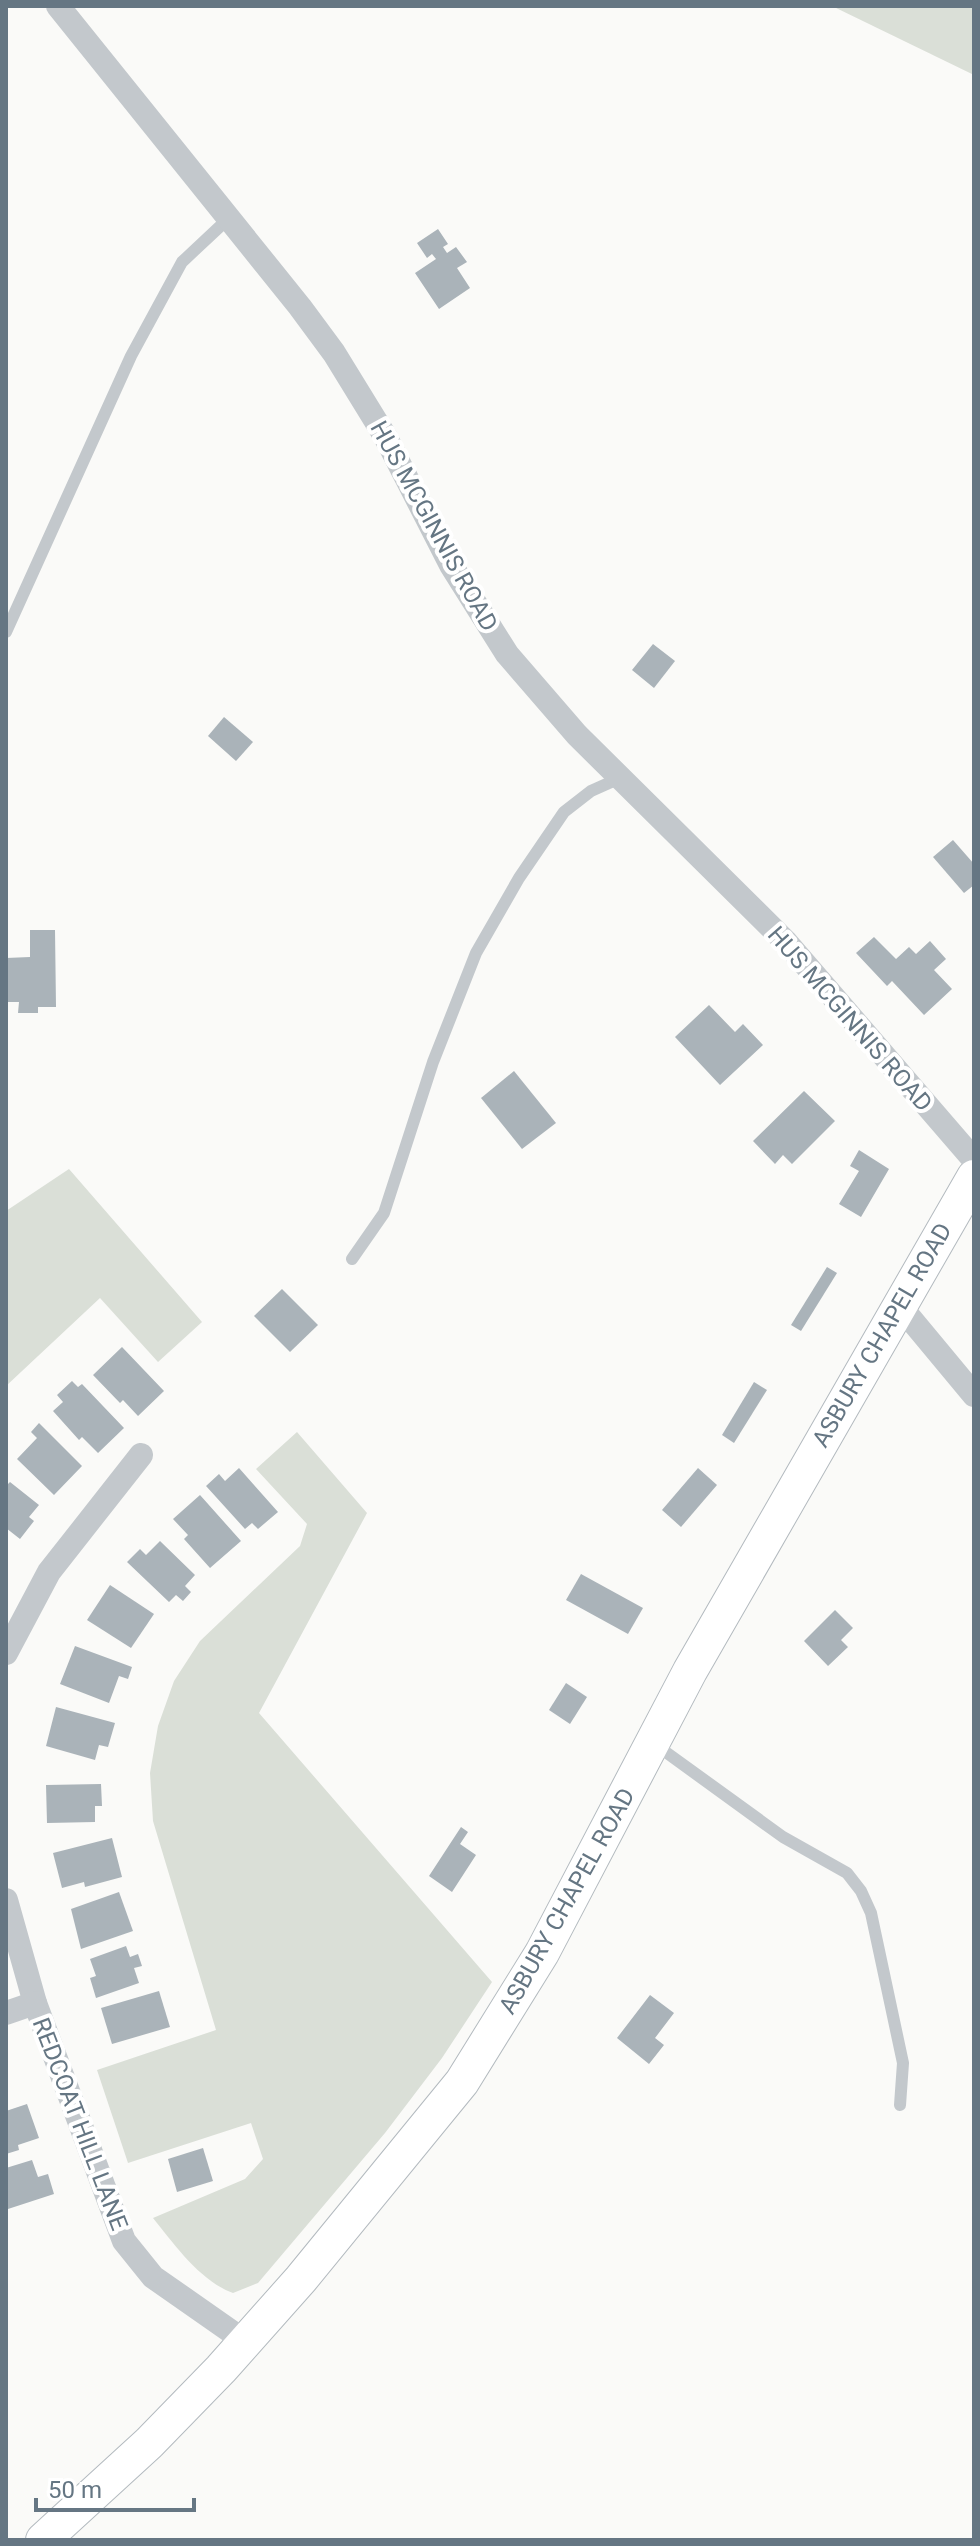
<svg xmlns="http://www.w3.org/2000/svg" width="980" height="2546" viewBox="0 0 980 2546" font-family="Roboto,sans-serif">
<rect width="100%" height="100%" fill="#fafaf8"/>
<g fill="#dadfd7">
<polygon points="832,6 974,6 974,75"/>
<polygon points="69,1169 202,1322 158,1362 100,1298 6,1386 6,1211"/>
<path d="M297,1432l70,81 -108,200 233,269 -50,76 -57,75 -127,150 -25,10c-33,-12 -59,-49 -80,-75l92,-39 18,-20 -12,-36 -123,40 -31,-93 119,-40 -63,-209 -3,-48 8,-47 16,-45 26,-40 100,-95 7,-22 -51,-55z"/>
</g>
<g fill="#aab3b9">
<polygon points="438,229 448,244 443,247 447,253 456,247 467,262 457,268 470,288 439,309 415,273 436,259 432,254 427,258 417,243"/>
<polygon points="653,644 675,661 654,688 632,670"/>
<polygon points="224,717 253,742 236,761 208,736"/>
<polygon points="953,840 974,864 974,885 964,893 933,857"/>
<polygon points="30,930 55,930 56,1007 38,1007 38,1013 18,1013 19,1002 6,1002 6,958 30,957"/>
<polygon points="874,937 896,959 909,947 916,954 930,941 946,959 934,970 952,989 924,1015 892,981 887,986 856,953"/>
<polygon points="709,1005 735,1032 743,1024 763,1045 720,1085 675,1037"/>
<polygon points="514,1071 556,1123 522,1149 481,1098"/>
<polygon points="804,1091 835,1121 792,1164 783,1155 775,1164 753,1141"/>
<polygon points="859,1150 889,1169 861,1217 839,1204 859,1171 850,1166"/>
<polygon points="827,1267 837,1273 801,1331 791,1325"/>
<polygon points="282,1289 318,1325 290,1352 254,1316"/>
<polygon points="122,1347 164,1391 138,1416 123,1400 120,1403 93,1375"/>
<polygon points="72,1381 78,1387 82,1384 124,1428 98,1453 82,1437 79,1440 53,1411 63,1402 57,1395"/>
<polygon points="754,1382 767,1390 734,1443 722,1435"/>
<polygon points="39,1423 82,1466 54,1495 17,1459 37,1438 31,1432"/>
<polygon points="239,1468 278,1512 258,1529 252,1523 245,1529 206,1486 219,1474 225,1481"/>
<polygon points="698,1468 717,1485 681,1527 662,1510"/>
<polygon points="10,1482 39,1505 29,1517 34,1521 20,1539 6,1528 6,1486"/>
<polygon points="200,1495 241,1541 210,1568 184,1539 188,1535 173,1519"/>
<polygon points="160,1541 195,1575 185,1586 191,1592 183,1601 176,1595 169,1602 127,1562 140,1549 146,1555"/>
<polygon points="581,1574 643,1608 628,1634 566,1600"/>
<polygon points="110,1585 154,1614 131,1648 87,1620"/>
<polygon points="835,1610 853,1628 841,1640 848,1647 828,1666 804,1641"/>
<polygon points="75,1646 132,1667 128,1679 119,1676 109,1703 60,1684"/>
<polygon points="566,1683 587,1697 570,1724 549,1710"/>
<polygon points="56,1707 115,1723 108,1747 99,1745 95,1760 46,1746"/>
<polygon points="101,1784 102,1806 95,1806 95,1822 47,1823 46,1785"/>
<polygon points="461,1827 468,1832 460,1844 476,1855 452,1892 429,1876"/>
<polygon points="112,1838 122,1877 85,1887 84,1882 62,1888 53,1853"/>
<polygon points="119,1892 133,1931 81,1949 71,1909"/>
<polygon points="126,1946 130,1957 138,1954 142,1966 134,1968 139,1983 96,1998 90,1978 96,1976 90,1959"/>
<polygon points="159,1991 170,2027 112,2044 101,2008"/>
<polygon points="650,1995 674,2013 655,2038 664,2045 649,2064 617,2038"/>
<polygon points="27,2104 39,2138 18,2145 19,2150 6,2154 6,2111"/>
<polygon points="203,2148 213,2181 177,2192 168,2159"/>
<polygon points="32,2160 38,2177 48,2174 54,2194 8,2209 6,2168"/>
</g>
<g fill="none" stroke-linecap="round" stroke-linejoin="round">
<defs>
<polyline id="secondary" points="43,2540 149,2443 221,2369 301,2279 462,2082 542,1953 690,1671 974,1177"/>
</defs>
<use href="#secondary" stroke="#b3babf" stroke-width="36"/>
<g stroke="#c3c8cc" stroke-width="12">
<polyline points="6,632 131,356 182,262 229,218"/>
<polyline points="352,1259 384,1213 433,1062 476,953 519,878 564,812 591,791 620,778"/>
<polyline points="656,1745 783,1837 847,1873 861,1891 871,1913 903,2063 900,2105"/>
</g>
<g stroke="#c3c8cc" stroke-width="24">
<polyline points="58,6 300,307 334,353 385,436 451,565 507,654 577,735 786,942 974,1160"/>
<polyline points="900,1306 974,1395"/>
<polyline points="6,1653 49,1572 141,1455"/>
<polyline points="6,1900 35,2003 124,2241 153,2277 246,2342"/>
<polyline points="6,2013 35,2003"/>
</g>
<use href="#secondary" stroke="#fff" stroke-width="34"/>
</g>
<g text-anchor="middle" stroke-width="8" stroke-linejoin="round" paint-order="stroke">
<g font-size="24" fill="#657683" stroke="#fff">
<text transform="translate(434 526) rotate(61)" y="8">HUS MCGINNIS ROAD</text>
<text transform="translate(850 1019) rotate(49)" y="8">HUS MCGINNIS ROAD</text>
<text transform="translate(882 1335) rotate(-60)" y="8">ASBURY CHAPEL ROAD</text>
<text transform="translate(567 1901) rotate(-61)" y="8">ASBURY CHAPEL ROAD</text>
<text transform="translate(80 2124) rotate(69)" y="8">REDCOAT HILL LANE</text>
</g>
</g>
<rect width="980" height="2546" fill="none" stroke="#657683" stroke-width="16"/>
<path d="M36 2498v12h158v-12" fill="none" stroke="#657683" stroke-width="4"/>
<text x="48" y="2498" font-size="24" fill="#657683" stroke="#ffffff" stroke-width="6" paint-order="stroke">50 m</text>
</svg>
